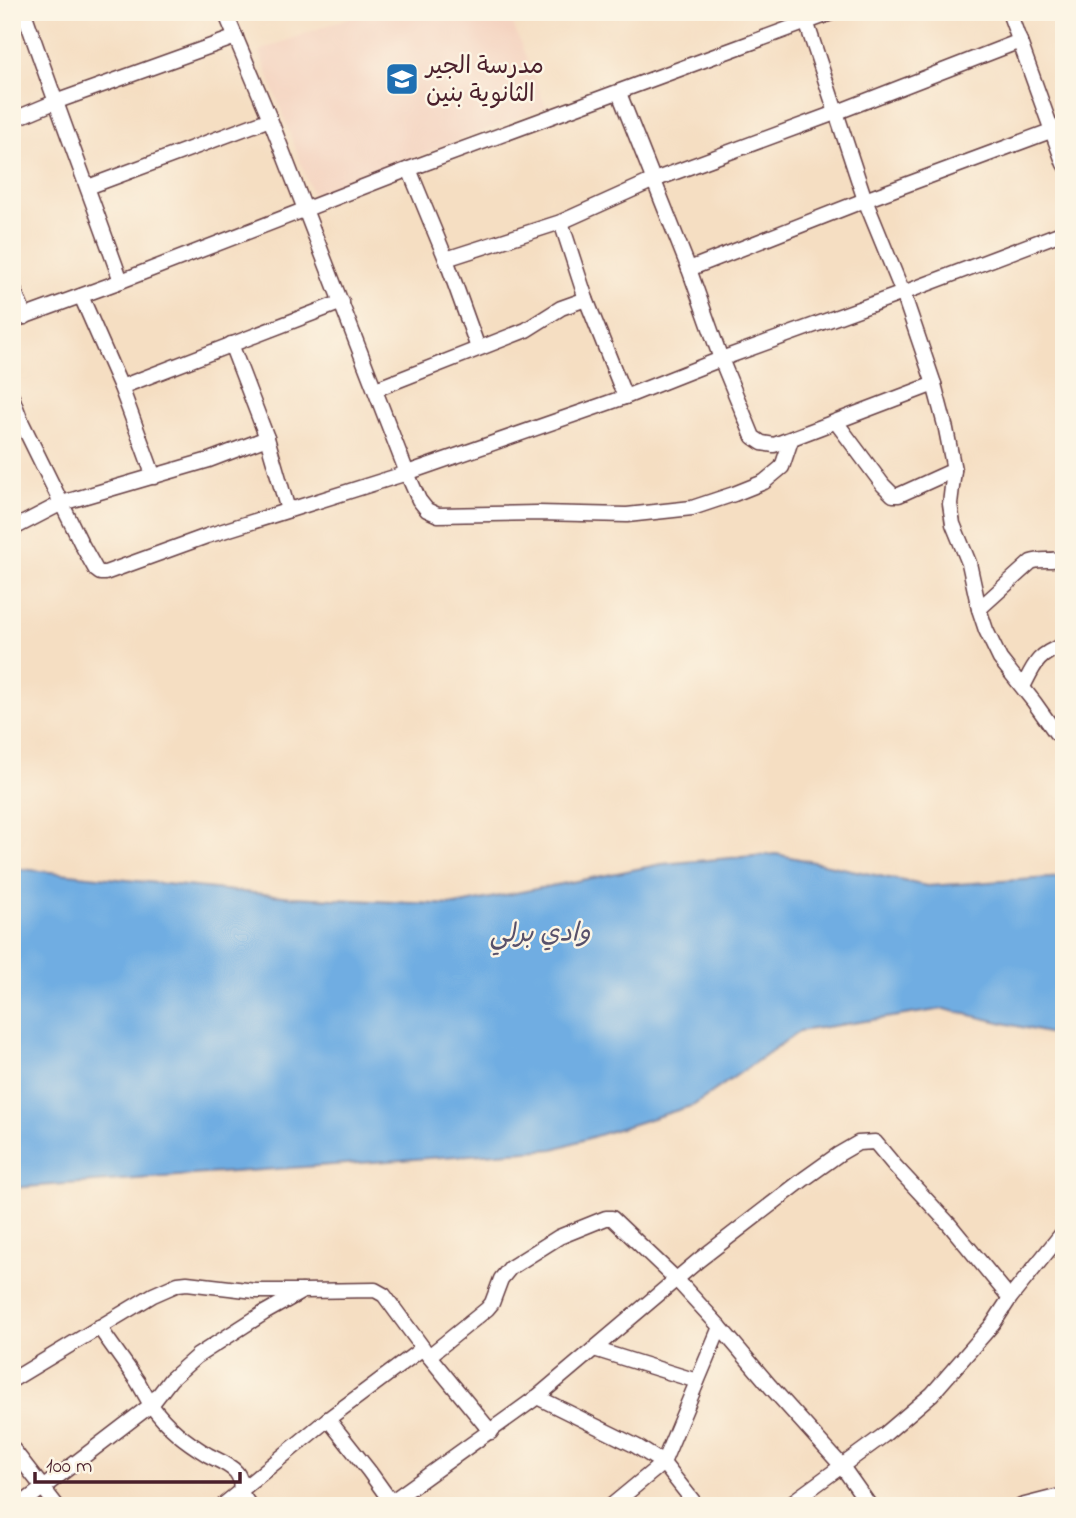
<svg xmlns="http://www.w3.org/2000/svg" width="1076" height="1518" viewBox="0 0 1076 1518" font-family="'Indie Flower','Playpen Sans Arabic',sans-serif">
<rect width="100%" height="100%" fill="#fcf5e5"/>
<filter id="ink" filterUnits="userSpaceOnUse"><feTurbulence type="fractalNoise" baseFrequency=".0143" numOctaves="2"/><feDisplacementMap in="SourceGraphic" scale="14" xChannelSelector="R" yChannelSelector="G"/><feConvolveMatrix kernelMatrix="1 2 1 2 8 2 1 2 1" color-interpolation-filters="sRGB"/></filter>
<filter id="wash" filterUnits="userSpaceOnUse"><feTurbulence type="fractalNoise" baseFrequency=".00686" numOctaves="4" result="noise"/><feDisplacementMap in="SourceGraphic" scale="28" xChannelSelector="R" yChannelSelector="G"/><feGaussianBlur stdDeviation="1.57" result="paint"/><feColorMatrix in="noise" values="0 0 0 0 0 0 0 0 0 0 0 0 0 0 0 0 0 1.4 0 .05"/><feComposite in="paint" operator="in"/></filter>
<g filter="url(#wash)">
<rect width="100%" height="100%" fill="#f5dec2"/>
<polygon fill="#f4d3c0" points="363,12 508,12 546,107 313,196 259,51"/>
<polygon fill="#70ade2" stroke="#5d6686" stroke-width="2" points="776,854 927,886 1064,877 1064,1037 944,1009 800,1031 694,1105 554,1149 12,1188 12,868 293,897 455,905 662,864"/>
</g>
<g filter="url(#ink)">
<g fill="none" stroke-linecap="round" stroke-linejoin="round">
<defs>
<g id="minor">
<path d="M24,12c31,90 65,179 97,269"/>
<polyline points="225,12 270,119 407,473 419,500 427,510 438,515 538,513 627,515 692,508 734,494 764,482 782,467 791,440"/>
<polyline points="803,12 865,200 903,293 934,384 946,429 954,470 950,504 953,524 969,563 979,609 986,630 1000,659 1034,702 1056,733 1064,737"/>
<polyline points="1009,12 1064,164"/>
<polyline points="619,93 689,269 721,359 753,437 762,443 774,445 934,384"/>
<polyline points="12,120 55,102 236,37"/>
<polyline points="409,169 446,259 478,348"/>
<polyline points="88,187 270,119"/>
<polyline points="561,222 586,299 625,397"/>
<polyline points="446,259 561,222 654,180 835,113 1020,41"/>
<polyline points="689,269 865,200 1064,126"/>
<polyline points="12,285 25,317"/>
<polyline points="81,296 121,387 154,477"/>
<polyline points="12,321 121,281 409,169 834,12"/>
<polyline points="231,344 267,438 288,510"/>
<polyline points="121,387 342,302"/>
<polyline points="376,389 526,330 561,308 586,299"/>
<polyline points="12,397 21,421 82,545 96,570 100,573 105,573 207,536 407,473 625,397 721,359 903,293 1064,232"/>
<polyline points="836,422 883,485 893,495 899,495 954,470"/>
<polyline points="12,529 62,503 209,460 267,438"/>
<path d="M979,609l52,-47c10,-4 19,0 33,-4"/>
<path d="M1023,687c12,-24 14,-32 41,-42"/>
<polyline points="594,1349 697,1381"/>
<polyline points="424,1350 491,1432"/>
<polyline points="429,1356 487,1309 492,1303 501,1279 510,1268 559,1237 606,1218 612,1218 677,1280 720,1327 770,1386 841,1465 870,1506"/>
<polyline points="12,1380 153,1295 178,1284 187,1283 255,1291 301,1291"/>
<polyline points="537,1397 636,1446 663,1463 697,1506"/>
<polyline points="328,1419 369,1471 394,1506"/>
<polyline points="12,1448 57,1506"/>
<polyline points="391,1502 537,1397 699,1260 804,1179 839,1154 858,1143 875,1142 895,1166 949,1224 1010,1298"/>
<polyline points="19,1506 151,1405 138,1382 99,1327"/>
<path d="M222,1506l106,-87 95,-71 -39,-53 -9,-5 -72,1 -39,22 -67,43 -26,23 -20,26c16,22 34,36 57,50 9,5 21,9 28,17 5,6 5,12 4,20l10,14"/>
<polyline points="611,1506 663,1463 720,1327"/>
<polyline points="787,1506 884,1435 932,1394 993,1324 1010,1298 1064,1231"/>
<polyline points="1021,1506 1064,1495"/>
</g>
</defs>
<use href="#minor" stroke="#643c42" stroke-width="17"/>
<use href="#minor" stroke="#fff" stroke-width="14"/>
</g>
</g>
<defs>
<symbol id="school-square" viewBox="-11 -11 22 22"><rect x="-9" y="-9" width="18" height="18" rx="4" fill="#1f6fb2" stroke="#fcf5e5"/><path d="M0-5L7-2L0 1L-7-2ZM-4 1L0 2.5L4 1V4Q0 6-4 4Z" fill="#fff"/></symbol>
</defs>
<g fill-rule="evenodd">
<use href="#school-square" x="383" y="60" width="38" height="38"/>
</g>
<g text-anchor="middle" stroke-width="5" stroke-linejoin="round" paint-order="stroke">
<g font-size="24" fill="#4a1f2b" stroke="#fcf5e5" text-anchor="start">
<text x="426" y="73">مدرسة الجير<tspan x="426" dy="28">الثانوية بنين</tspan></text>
</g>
<g font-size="26" font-style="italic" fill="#57516b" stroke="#fcf5e5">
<text transform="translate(540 932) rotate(-1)" y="9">وادي برلي</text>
</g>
</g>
<rect width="1076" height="1518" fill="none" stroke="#fcf5e5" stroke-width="42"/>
<path d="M35 1472v10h205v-10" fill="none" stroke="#4a1f2b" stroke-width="3.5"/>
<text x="46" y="1472" font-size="21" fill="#4a1f2b" stroke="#fcf5e5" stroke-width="5" paint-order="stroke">100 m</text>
</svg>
